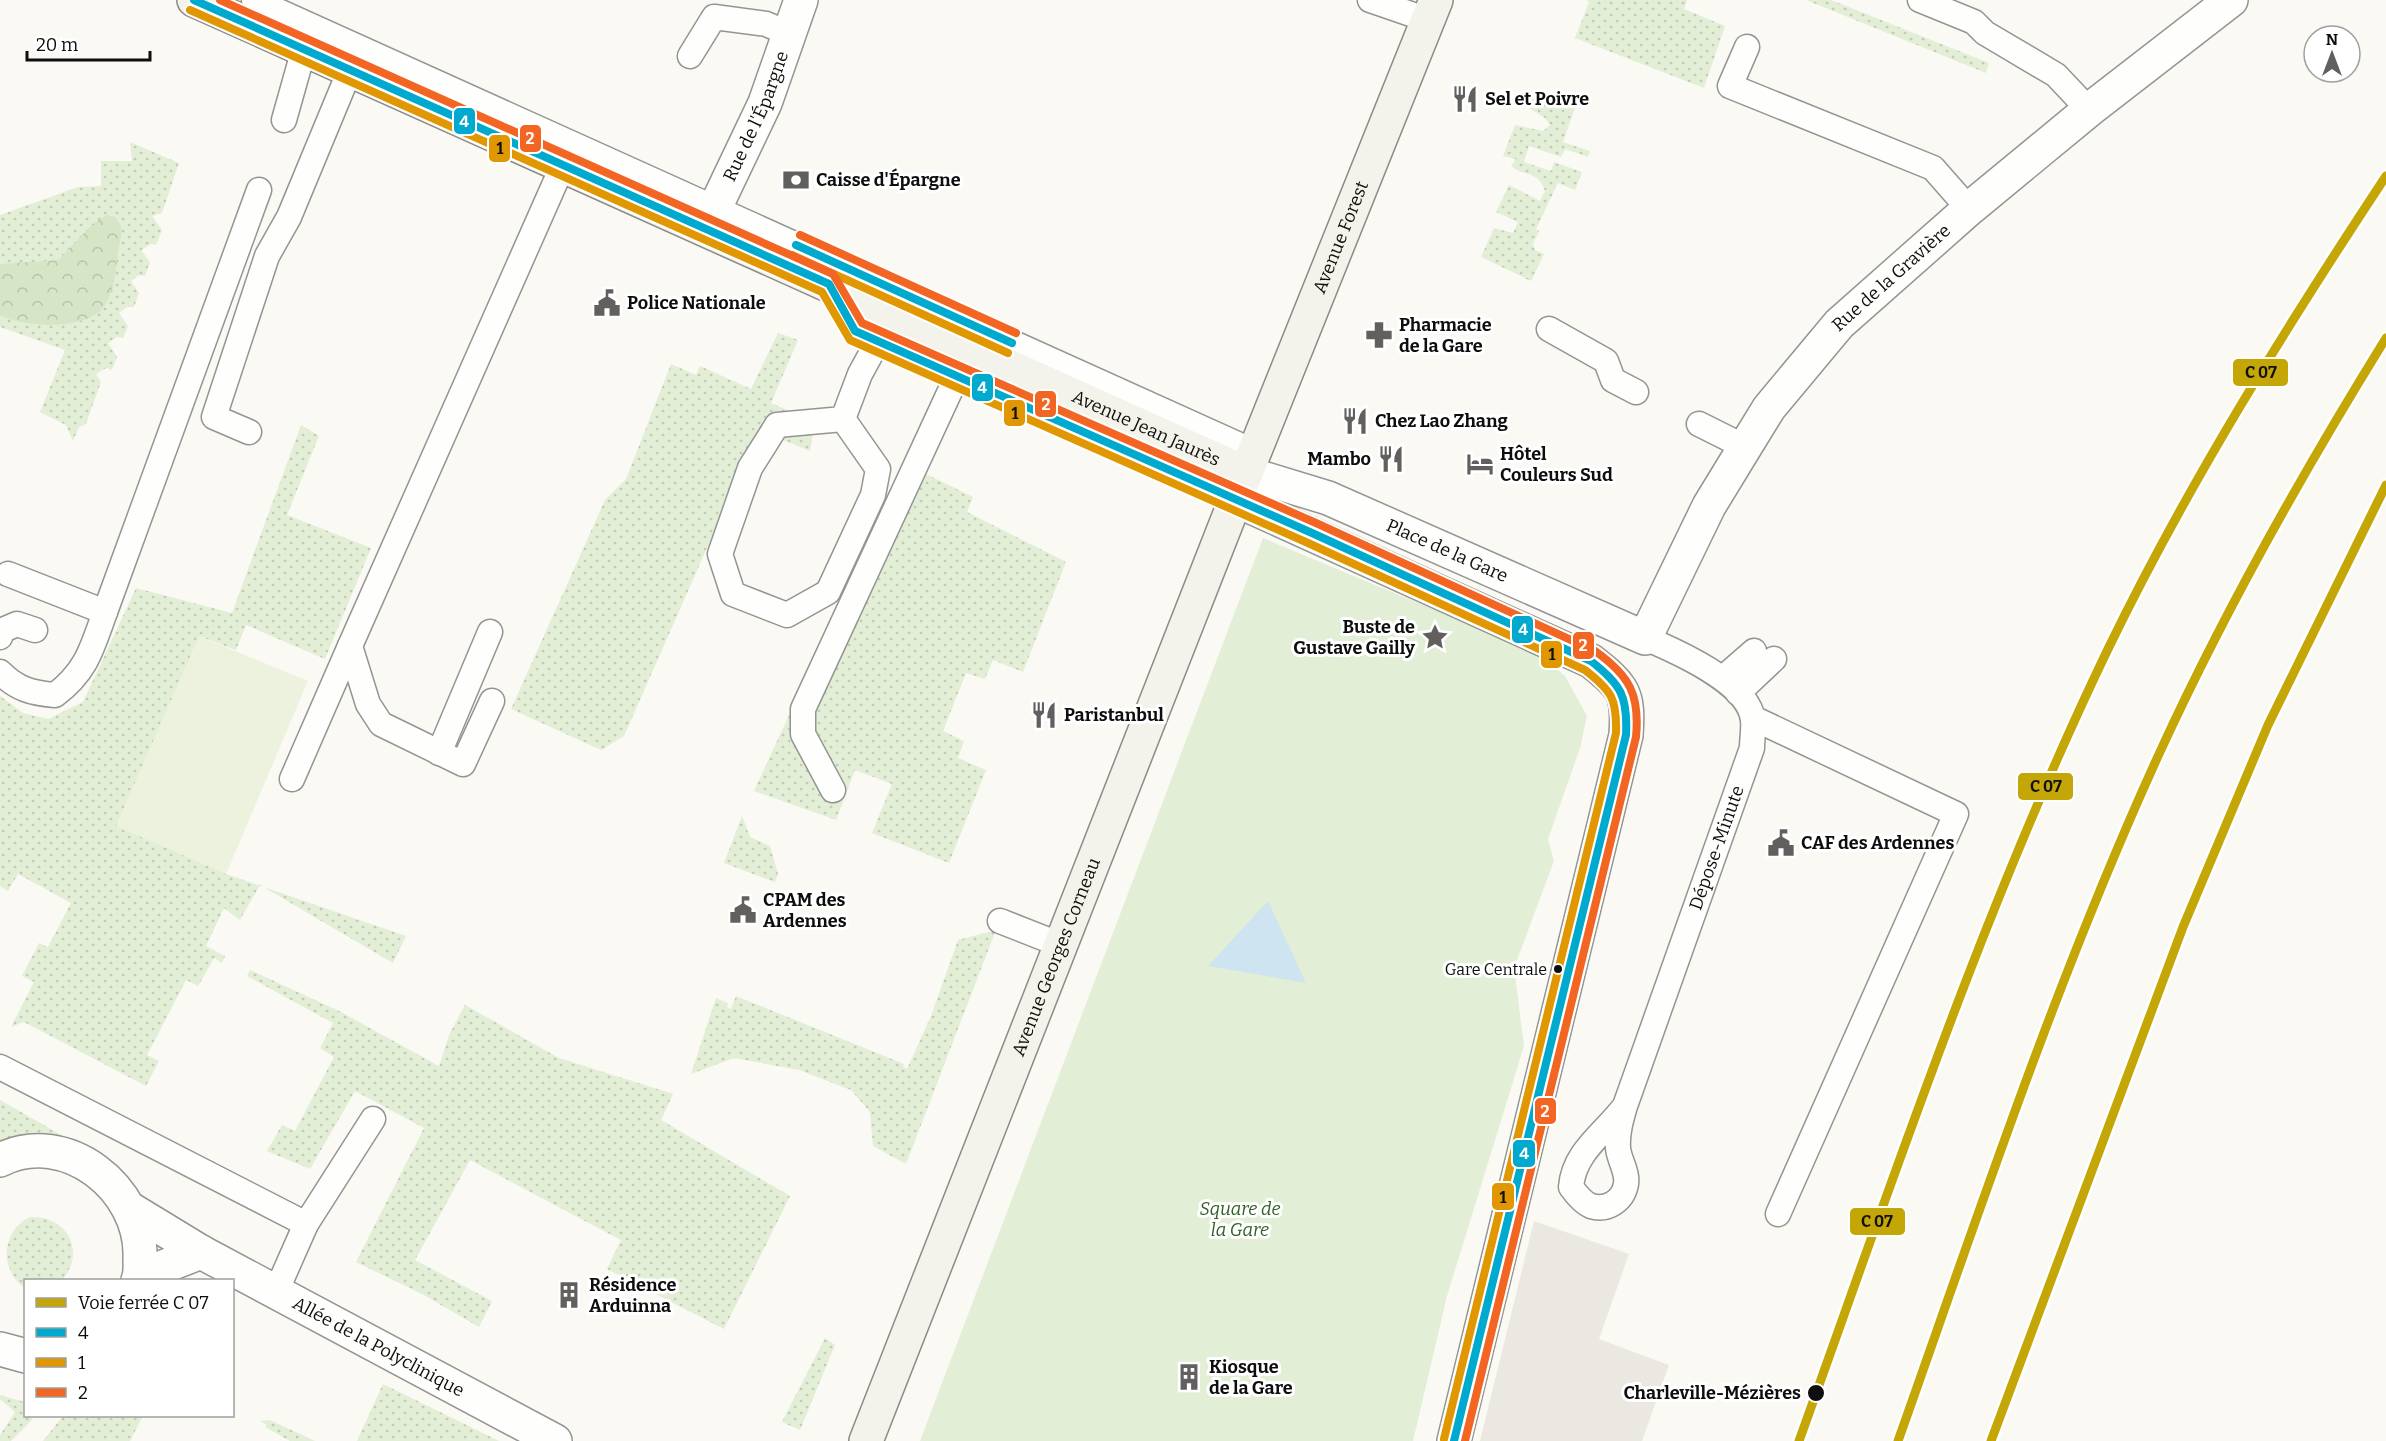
<svg xmlns="http://www.w3.org/2000/svg" width="2386" height="1441" viewBox="0 0 2386 1441" font-family="Bitter,serif">
<defs>
<pattern id="grass-dots" width="8" height="8" patternUnits="userSpaceOnUse" patternTransform="scale(1.5)"><rect width="8" height="8" fill="#e3eed6"/><path d="M2 2h.1M6 6h.1" fill="none" stroke="#c2cbb6" stroke-width="1.8" stroke-linecap="round"/></pattern>
<pattern id="forest-crowns" width="20" height="18" patternUnits="userSpaceOnUse" patternTransform="scale(1.5)"><rect width="20" height="18" fill="#d5e5c5"/><path d="M2 6a3 3 0 1 1 6 0M12 15a3 3 0 1 1 6 0" fill="none" stroke="#b6c3a8"/></pattern>
</defs>
<rect width="100%" height="100%" fill="#faf9f4"/>
<g fill="url(#grass-dots)">
<polygon points="1586,0 1687,0 1684,9 1725,26 1704,88 1575,38 1589,2"/>
<polygon points="1806,0 1831,0 1989,63 1986,73"/>
<path d="M1528,91l47,17 -12,34 27,9 -2,6 -23,-8 -4,8 -32,-11 -5,16 27,9 3,-9 28,10 -7,18 -17,-7 -22,46 3,2 -6,13 2,6 9,4 -13,27 -50,-24 13,-29 19,5 5,-11 -22,-10 13,-27 31,16 5,-10c-7,-22 -20,-13 -34,-25l5,-7 -13,-3 12,-31 28,6 7,-6 -5,-7 -22,-14z"/>
<polygon points="130,142 179,163 162,213 152,216 162,230 156,245 151,244 141,250 150,262 145,276 139,275 131,281 139,293 134,307 127,307 119,313 128,326 123,338 117,337 108,343 117,357 112,370 106,368 96,374 101,382 86,424 79,427 73,441 66,425 40,412 65,350 0,327 0,215 78,187 101,186 101,161 132,161"/>
<polygon points="778,333 798,340 771,403 803,417 813,432 810,451 759,430 624,736 601,750 511,709 605,500 626,479 671,364 696,375 700,366 751,389"/>
<polygon points="301,425 319,436 287,515 371,548 325,659 246,625 236,650 199,636 226,874 406,936 393,963 260,885 240,920 224,908 206,946 225,956 222,963 214,958 198,986 186,980 147,1055 159,1061 146,1086 24,1022 11,1027 34,982 22,976 39,943 48,947 71,903 18,874 8,891 0,886 0,696 23,713 48,719 83,702 136,588 232,613"/>
<polygon points="924,473 973,497 967,512 1066,562 1023,672 993,660 985,679 966,673 943,731 964,741 958,758 986,770 949,863 872,833 892,784 855,770 836,820 754,791 893,490"/>
<polygon points="742,816 750,837 770,846 778,874 775,882 724,863"/>
<polygon points="996,930 906,1164 873,1146 870,1112 851,1090 799,1070 734,1058 691,1074 716,998 728,1003 727,1007 731,1009 736,996 904,1064 903,1067 907,1069 931,1016 958,940"/>
<polygon points="250,970 339,1011 439,1066 449,1035 465,1005 559,1058 673,1094 661,1120 790,1196 724,1329 607,1269 621,1240 470,1160 415,1260 492,1301 479,1327 422,1294 356,1262 424,1128 355,1091 310,1169 267,1151 282,1125 295,1131 334,1057 320,1048 333,1023 247,976"/>
<polygon points="0,1100 84,1148 0,1149"/>
<path d="M30,1217c37,-2 57,35 32,63h-36l-1,8c-25,-16 -25,-57 5,-71z"/>
<polygon points="825,1338 835,1345 800,1430 782,1422"/>
<polygon points="383,1384 495,1439 499,1441 357,1441"/>
<polygon points="0,1395 25,1402 26,1416 33,1416 32,1420 11,1441 0,1441 0,1435 15,1412 0,1399"/>
<polygon points="63,1416 143,1416 130,1441 43,1441"/>
<polygon points="270,1420 315,1441 290,1441 265,1427 267,1425 260,1421"/>
</g>
<path fill="url(#forest-crowns)" d="M107,215l8,2c11,12 5,20 3,34 -2,18 -3,38 -13,54 -15,26 -82,23 -105,10v-51l58,-4 35,-36z"/>
<polygon fill="#e3eed6" points="1263,538 1538,653 1565,676 1587,716 1580,748 1548,839 1554,861 1514,968 1524,1046 1447,1296 1413,1441 920,1441"/>
<polygon fill="#edf2df" points="199,636 308,681 226,874 116,826"/>
<polygon fill="#eae8e0" points="1534,1221 1629,1254 1599,1339 1669,1365 1642,1441 1480,1441"/>
<polygon fill="#cee4f0" points="1268,901 1306,983 1208,966"/>
<g fill="none" stroke-linecap="round" stroke-linejoin="round">
<defs>
<g id="lane">
<polyline points="254,0 1255,452"/>
<polyline points="1370,0 1428,20"/>
<polyline points="1920,0 1974,22 1985,33 2056,75 2089,110"/>
<polyline points="1747,47 1730,86 1933,168 1969,209"/>
<polyline points="690,56 714,17 766,24 790,34"/>
<polyline points="284,120 304,49"/>
<polyline points="829,284 855,331 1236,500"/>
<polyline points="1549,329 1606,361 1613,380 1636,392"/>
<polyline points="843,419 777,425 750,468 720,554 733,594 787,615 828,592 873,495 878,469 843,419 860,374 878,341"/>
<polyline points="1699,424 1745,447"/>
<polyline points="249,432 214,417 267,256 289,217 350,70"/>
<polyline points="8,574 105,612 259,190"/>
<polyline points="0,637 3,630 17,624 35,630"/>
<path d="M0,672c17,17 31,21 55,23 32,-24 37,-47 50,-83"/>
<polyline points="1723,678 1754,651"/>
<polyline points="1738,693 1774,659"/>
<polyline points="492,701 463,764 381,724 368,704 350,646 563,165"/>
<polyline points="1753,718 1956,814 1778,1214"/>
<polyline points="439,753 490,632"/>
<polyline points="292,779 350,646"/>
<polyline points="833,790 803,734 803,709 957,376"/>
<polyline points="1000,921 1061,945"/>
<polyline points="0,1067 306,1224"/>
<path id="s1" d="M1625,1106c-20,27 -51,45 -54,81 5,7 12,16 20,19 16,5 32,-5 35,-22 2,-12 -7,-24 -8,-36 -1,-15 3,-28 7,-42l127,-358c0,-9 2,-19 1,-28 -4,-37 -77,-69 -108,-82"/>
<polyline points="276,1292 306,1224 373,1119"/>
</g>
<g id="street">
<path id="s2" d="M705,229l60,-126 36,-103"/>
<path id="s3" d="M1246,473l82,25 317,140 64,-132 36,-59 24,-39 70,-84 130,-115 120,-99 142,-110"/>
<path d="M1236,500l355,161c33,26 38,32 35,74l-172,706"/>
<path d="M0,1160c66,-33 143,29 140,98 0,7 1,15 -2,22"/>
<path id="s4" d="M132,1210l69,42 354,189"/>
<polyline points="140,1276 201,1252"/>
<polyline points="0,1349 26,1356"/>
</g>
<g id="secondary">
<path id="s5" d="M194,0l1052,473"/>
<path id="s6" d="M866,1441l380,-968 190,-473"/>
</g>
</defs>
<use href="#lane" stroke="#949492" stroke-width="27"/>
<use href="#street" stroke="#949492" stroke-width="36"/>
<use href="#secondary" stroke="#8b8a88" stroke-width="36"/>
<use href="#lane" stroke="#fefefd" stroke-width="24"/>
<use href="#street" stroke="#fefefd" stroke-width="33"/>
<use href="#secondary" stroke="#f4f3eb" stroke-width="33"/>
<defs>
<g id="bus-1">
<path d="M194,0l635,284 26,47 457,202 279,128c30,24 37,35 35,74l-172,706"/>
<polyline points="796,245 1012,343"/>
</g>
<g id="bus-2">
<path d="M190,10l632,282 28,48 458,203 277,127c27,21 32,29 31,63l-172,706"/>
<polyline points="792,255 1008,353"/>
</g>
<g id="bus-3">
<path d="M220,0l613,274 29,49 454,200 279,128c35,25 45,44 41,86l-171,704"/>
<polyline points="800,235 1016,333"/>
</g>
</defs>
<use href="#bus-1" stroke="#fff" stroke-width="12"/>
<use href="#bus-2" stroke="#fff" stroke-width="12"/>
<use href="#bus-3" stroke="#fff" stroke-width="12"/>
<use href="#bus-1" stroke="#00a9ce" stroke-width="8"/>
<use href="#bus-2" stroke="#e09701" stroke-width="8"/>
<use href="#bus-3" stroke="#f26522" stroke-width="8"/>
<defs>
<g id="rail-1">
<path d="M1799,1441c96,-267 186,-537 309,-792 80,-165 177,-320 278,-473"/>
<path d="M1898,1441c82,-231 159,-464 261,-687 66,-144 144,-282 227,-416"/>
<polyline points="1991,1441 2183,927 2268,725 2386,485"/>
</g>
</defs>
<use href="#rail-1" stroke="#fff" stroke-width="14"/>
<use href="#rail-1" stroke="#c4a607" stroke-width="9"/>
</g>
<defs>
<symbol id="restaurant-bare" viewBox="-9 -9 18 18"><path d="M-5-6h1v4h1v-4h1v4h1v-4h1v5L-1.5 .5V6h-2V.5L-5-1ZM5-6V6H3V1.5H1.5Q1.5-4 5-6Z" fill="#61605e" stroke="#fff" stroke-width="2.5" paint-order="stroke"/></symbol>
<symbol id="bank-bare" viewBox="-9 -9 18 18"><path d="M-6-4H6V4H-6ZM0-2.3a2.3 2.3 0 1 0 0 4.6a2.3 2.3 0 1 0 0-4.6Z" fill="#61605e" stroke="#fff" stroke-width="2.5" paint-order="stroke"/></symbol>
<symbol id="civic-bare" viewBox="-9 -9 18 18"><path d="M-.6-6.5H3V-4.5H.6V-3L4-1V1h2V6H-6V1h2V-1L-.6-3ZM-1.2 2.5V6h2.4V2.5Z" fill="#61605e" stroke="#fff" stroke-width="2.5" paint-order="stroke"/></symbol>
<symbol id="pharmacy-bare" viewBox="-9 -9 18 18"><path d="M-2-6h4v4h4v4h-4v4h-4v-4h-4v-4h4Z" fill="#61605e" stroke="#fff" stroke-width="2.5" paint-order="stroke"/></symbol>
<symbol id="hotel-bare" viewBox="-9 -9 18 18"><path d="M-6-4.5h1.5V1H6V5H4.5V3h-9V5H-6ZM-4 0a1.8 1.8 0 1 1 3.6 0ZM.5 0V-2.5h3Q6-2.5 6 0Z" fill="#61605e" stroke="#fff" stroke-width="2.5" paint-order="stroke"/></symbol>
<symbol id="sight-bare" viewBox="-9 -9 18 18"><path d="M0-6L1.8-2.2L6-1.7L2.9 1.2L3.7 5.4L0 3.3L-3.7 5.4L-2.9 1.2L-6-1.7L-1.8-2.2Z" fill="#61605e" stroke="#fff" stroke-width="2.5" paint-order="stroke"/></symbol>
<symbol id="building-bare" viewBox="-9 -9 18 18"><path d="M-4-6H4V6H1V3H-1V6H-4ZM-2.5-4.3h1.7v1.8h-1.7ZM.8-4.3h1.7v1.8H.8ZM-2.5-1h1.7V.8h-1.7ZM.8-1h1.7V.8H.8Z" fill="#61605e" stroke="#fff" stroke-width="2.5" paint-order="stroke"/></symbol>
</defs>
<g fill-rule="evenodd">
<use href="#restaurant-bare" x="1446" y="80" width="38" height="38"/>
<use href="#bank-bare" x="777" y="161" width="38" height="38"/>
<use href="#civic-bare" x="588" y="284" width="38" height="38"/>
<use href="#pharmacy-bare" x="1360" y="316" width="38" height="38"/>
<use href="#restaurant-bare" x="1336" y="402" width="38" height="38"/>
<use href="#restaurant-bare" x="1372" y="440" width="38" height="38"/>
<use href="#hotel-bare" x="1461" y="445" width="38" height="38"/>
<use href="#sight-bare" x="1416" y="618" width="38" height="38"/>
<use href="#restaurant-bare" x="1025" y="696" width="38" height="38"/>
<use href="#civic-bare" x="1762" y="824" width="38" height="38"/>
<use href="#civic-bare" x="724" y="891" width="38" height="38"/>
<use href="#building-bare" x="550" y="1276" width="38" height="38"/>
<use href="#building-bare" x="1170" y="1358" width="38" height="38"/>
</g>
<g fill="#0e0e0e" stroke="#fff" stroke-width="2">
<circle cx="1558" cy="969" r="5"/>
<circle cx="1816" cy="1393" r="9"/>
</g>
<g text-anchor="middle" stroke-width="6" stroke-linejoin="round" paint-order="stroke">
<g font-size="16" fill="#0e0e0e" stroke="#fff" text-anchor="end">
<text x="1547" y="975">Gare Centrale</text>
</g>
<g font-size="18" font-weight="bold" fill="#0e0e0e" stroke="#fff" text-anchor="start">
<text x="1485" y="105">Sel et Poivre</text>
<text x="816" y="186">Caisse d'Épargne</text>
<text x="627" y="309">Police Nationale</text>
<text x="1399" y="331">Pharmacie<tspan x="1399" dy="21">de la Gare</tspan></text>
<text x="1375" y="427">Chez Lao Zhang</text>
<text x="1500" y="460">Hôtel<tspan x="1500" dy="21">Couleurs Sud</tspan></text>
<text x="1371" y="465" text-anchor="end">Mambo</text>
<text x="1415" y="633" text-anchor="end">Buste de<tspan x="1415" dy="21">Gustave Gailly</tspan></text>
<text x="1064" y="721">Paristanbul</text>
<text x="1801" y="849">CAF des Ardennes</text>
<text x="763" y="906">CPAM des<tspan x="763" dy="21">Ardennes</tspan></text>
<text x="589" y="1291">Résidence<tspan x="589" dy="21">Arduinna</tspan></text>
<text x="1209" y="1373">Kiosque<tspan x="1209" dy="21">de la Gare</tspan></text>
</g>
<g font-size="18" fill="#0e0e0e" stroke="#fff">
<text dy="6" stroke="none"><textPath href="#s2" startOffset="124">Rue de l'Épargne</textPath></text>
<text dy="6" stroke="none"><textPath href="#s6" startOffset="1294">Avenue Forest</textPath></text>
<text dy="6" stroke="none"><textPath href="#s3" startOffset="873">Rue de la Gravière</textPath></text>
<text dy="6" stroke="none"><textPath href="#s5" startOffset="1044">Avenue Jean Jaurès</textPath></text>
<text dy="6" stroke="none"><textPath href="#s3" startOffset="216">Place de la Gare</textPath></text>
<text dy="6" stroke="none"><textPath href="#s1" startOffset="528">Dépose-Minute</textPath></text>
<text dy="6" stroke="none"><textPath href="#s6" startOffset="520">Avenue Georges Corneau</textPath></text>
<text dy="6" stroke="none"><textPath href="#s4" startOffset="282">Allée de la Polyclinique</textPath></text>
</g>
<g font-size="18" font-style="italic" fill="#315f25" stroke="#fff">
<text x="1240" y="1215">Square de<tspan x="1240" dy="21">la Gare</tspan></text>
</g>
<g font-size="18" font-weight="bold" fill="#0e0e0e" stroke="#fff" text-anchor="end">
<text x="1801" y="1399">Charleville-Mézières</text>
</g>
</g>
<g stroke="#fff" stroke-width="2">
<rect x="453" y="107" width="23" height="28" rx="6" fill="#00a9ce"/>
<rect x="519" y="124" width="23" height="29" rx="6" fill="#f26522"/>
<rect x="488" y="134" width="23" height="29" rx="6" fill="#e09701"/>
<rect x="2232" y="358" width="57" height="29" rx="6" fill="#c4a607"/>
<rect x="971" y="373" width="23" height="29" rx="6" fill="#00a9ce"/>
<rect x="1034" y="390" width="23" height="28" rx="6" fill="#f26522"/>
<rect x="1003" y="399" width="23" height="28" rx="6" fill="#e09701"/>
<rect x="1511" y="615" width="23" height="29" rx="6" fill="#00a9ce"/>
<rect x="1572" y="631" width="23" height="29" rx="6" fill="#f26522"/>
<rect x="1540" y="640" width="23" height="29" rx="6" fill="#e09701"/>
<rect x="2017" y="772" width="57" height="29" rx="6" fill="#c4a607"/>
<rect x="1534" y="1097" width="23" height="28" rx="6" fill="#f26522"/>
<rect x="1512" y="1139" width="24" height="29" rx="6" fill="#00a9ce"/>
<rect x="1491" y="1182" width="24" height="29" rx="6" fill="#e09701"/>
<rect x="1849" y="1207" width="57" height="29" rx="6" fill="#c4a607"/>
</g>
<g font-size="16" text-anchor="middle" font-weight="bold" fill="#fff">
<text x="464" y="127">4</text>
<text x="530" y="144">2</text>
<text x="982" y="393">4</text>
<text x="1046" y="410">2</text>
<text x="1523" y="635">4</text>
<text x="1583" y="651">2</text>
<text x="1545" y="1117">2</text>
<text x="1524" y="1159">4</text>
</g>
<g font-size="16" text-anchor="middle" font-weight="bold" fill="#111">
<text x="500" y="154">1</text>
<text x="2261" y="378">C 07</text>
<text x="1015" y="419">1</text>
<text x="1552" y="660">1</text>
<text x="2046" y="792">C 07</text>
<text x="1503" y="1203">1</text>
<text x="1877" y="1227">C 07</text>
</g>
<rect x="24" y="1279" width="210" height="138" fill="#ffffff" stroke="#9f9f9f" stroke-width="1.5"/>
<rect x="36" y="1298" width="30" height="9" fill="#c4a607" stroke="#9f9f9f" stroke-width="1.5"/>
<text x="78" y="1309" font-size="18" fill="#0e0e0e">Voie ferrée C 07</text>
<rect x="36" y="1328" width="30" height="9" fill="#00a9ce" stroke="#9f9f9f" stroke-width="1.5"/>
<text x="78" y="1339" font-size="18" fill="#0e0e0e">4</text>
<rect x="36" y="1358" width="30" height="9" fill="#e09701" stroke="#9f9f9f" stroke-width="1.5"/>
<text x="78" y="1369" font-size="18" fill="#0e0e0e">1</text>
<rect x="36" y="1388" width="30" height="9" fill="#f26522" stroke="#9f9f9f" stroke-width="1.5"/>
<text x="78" y="1399" font-size="18" fill="#0e0e0e">2</text>
<g transform="translate(2332 54)"><circle r="28" fill="#ffffff" stroke="#9f9f9f" stroke-width="1.5"/>
<path d="M0-4.5L10 22L0 15L-10 22Z" fill="#61605e"/>
<text y="-9" font-size="16" font-weight="bold" text-anchor="middle" fill="#0e0e0e">N</text>
</g>
<path d="M27 51v9h123v-9" fill="none" stroke="#0e0e0e" stroke-width="3"/>
<text x="36" y="51" font-size="18" fill="#0e0e0e" stroke="#ffffff" stroke-width="4.5" paint-order="stroke">20 m</text>
</svg>
